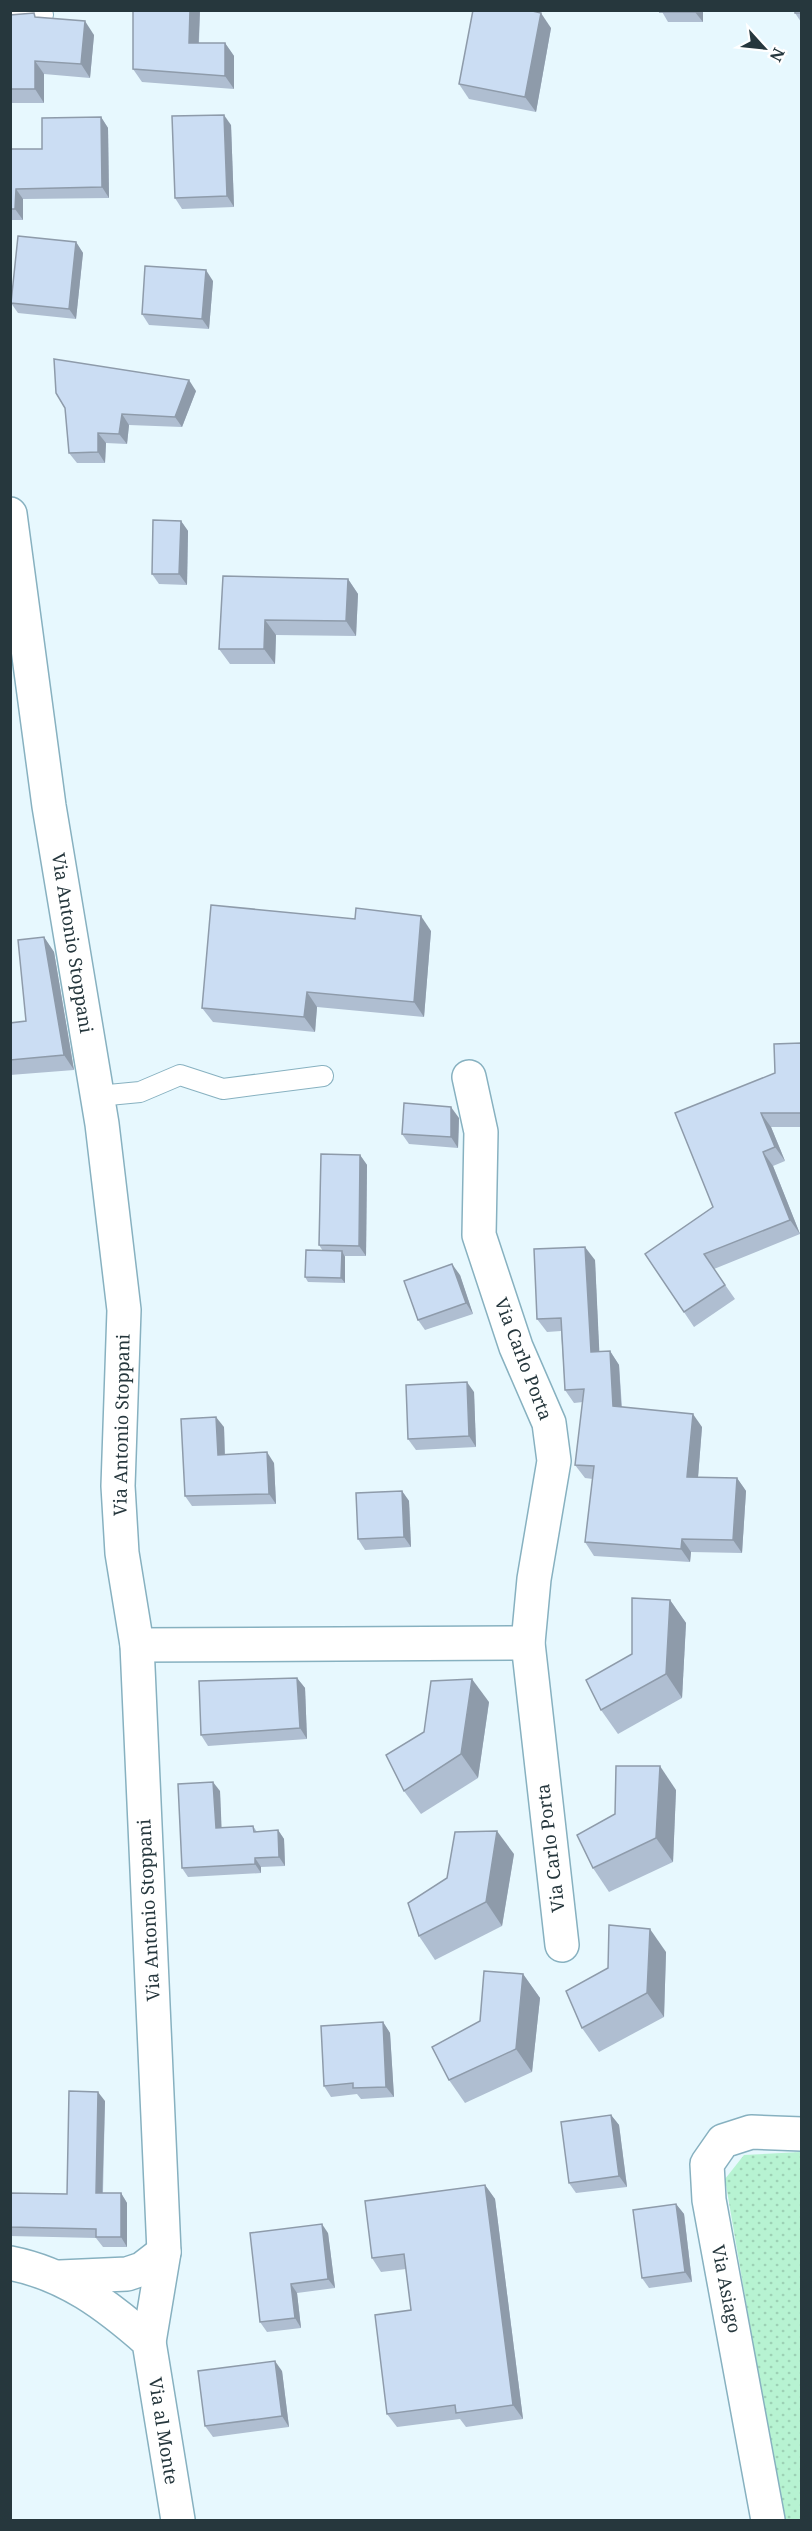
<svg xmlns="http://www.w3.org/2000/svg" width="812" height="2531" viewBox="0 0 812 2531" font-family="'Noto Serif',serif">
<defs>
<pattern id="grass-dots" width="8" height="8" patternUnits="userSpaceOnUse" patternTransform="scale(1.5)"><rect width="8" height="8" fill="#b7f3d2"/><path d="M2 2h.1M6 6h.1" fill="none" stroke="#9dd1b5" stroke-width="1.8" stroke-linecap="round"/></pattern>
</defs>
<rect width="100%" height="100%" fill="#e7f8fe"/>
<polygon fill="url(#grass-dots)" points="801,2152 801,2520 783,2520 725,2179 744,2155"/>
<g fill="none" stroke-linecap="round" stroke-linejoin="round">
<defs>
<g id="service">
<polyline points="10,17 43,15"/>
<polyline points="98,1096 140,1092 180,1075 223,1089 323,1076"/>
</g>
<g id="minor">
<polyline points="10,514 49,806 102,1124 124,1310 118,1486 122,1553 137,1645 164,2252 149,2342"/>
<polyline points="469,1077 481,1132 479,1235 516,1347 549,1423 554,1461 534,1579 528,1643 562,1945"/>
<polyline points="137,1645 528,1643"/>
<polyline points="60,2277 127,2274 142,2269 164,2252"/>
<polyline points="768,2520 709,2200 707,2164 723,2141 751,2132 802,2134"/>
</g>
<path id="secondary" d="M10,2263c56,11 97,42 139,79l29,178"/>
</defs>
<use href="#service" stroke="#87b1c0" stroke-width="22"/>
<use href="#minor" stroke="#87b1c0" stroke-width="36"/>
<use href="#secondary" stroke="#87b1c0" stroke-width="36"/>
<use href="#service" stroke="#fff" stroke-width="20"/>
<use href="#minor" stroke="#fff" stroke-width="33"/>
<use href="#secondary" stroke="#fff" stroke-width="33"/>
</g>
<g fill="#afbed1">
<polygon points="133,10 200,10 199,43 225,43 234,56 234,89 142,82 133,69"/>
<polygon points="661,10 703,10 703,22 668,22"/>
<polygon points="801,10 801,22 795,13"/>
<polygon points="10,15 37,17 94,35 90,78 44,74 44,103 10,103"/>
<polygon points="551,28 536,112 469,99 459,84"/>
<polygon points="101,117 108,128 109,198 23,199 23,220 10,220 10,149 42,149"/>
<polygon points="231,125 234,207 182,209 175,198"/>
<polygon points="76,242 83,253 76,319 18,313 11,303"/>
<polygon points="213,281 209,329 149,325 142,314"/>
<polygon points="196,391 182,427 129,425 127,444 106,443 105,463 77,463 69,453 65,408"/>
<polygon points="181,521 188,531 187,585 159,584 152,574"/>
<polygon points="223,576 348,579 358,594 356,636 276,635 275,664 230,664 219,649"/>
<polygon points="431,931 424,1017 317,1007 315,1032 213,1022 202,1008"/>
<polygon points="44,937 54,952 74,1070 10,1075 10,1023 26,1021"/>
<polygon points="801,1043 801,1127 771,1127 785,1161 773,1166 800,1234 714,1269 735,1299 694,1327 645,1254 713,1207 775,1073"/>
<polygon points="459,1118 458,1148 409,1144 402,1134"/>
<polygon points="360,1155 367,1165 366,1256 345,1256 345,1283 308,1282 305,1277 323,1251 319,1245"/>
<polygon points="595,1260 599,1352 610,1351 619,1365 622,1407 702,1427 698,1477 737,1478 746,1491 742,1553 691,1552 690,1562 594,1556 585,1542 593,1479 585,1478 575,1465 583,1402 574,1403 565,1390 561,1331 547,1332 537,1319"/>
<polygon points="460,1275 473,1314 425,1330 418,1320"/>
<polygon points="474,1392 476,1447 416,1450 408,1439"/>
<polygon points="224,1427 225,1455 274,1463 276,1504 192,1506 185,1496"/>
<polygon points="402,1491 409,1501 411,1547 365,1550 358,1539"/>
<polygon points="670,1600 686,1623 682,1698 618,1734 601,1710 632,1654"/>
<polygon points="297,1678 305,1688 307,1739 208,1746 201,1735"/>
<polygon points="489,1702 478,1778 421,1814 404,1791"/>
<polygon points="676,1790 673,1862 609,1892 593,1868"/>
<polygon points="220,1791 221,1828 253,1826 257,1832 278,1830 284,1839 285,1866 261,1867 261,1873 188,1877 182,1868"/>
<polygon points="514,1854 502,1926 435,1960 419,1936"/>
<polygon points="666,1952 664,2017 599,2052 582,2028"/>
<polygon points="523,1974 540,1998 532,2072 465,2103 449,2080 480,2021"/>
<polygon points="383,2022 390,2033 394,2097 361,2099 357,2094 331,2097 324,2086"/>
<polygon points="105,2101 103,2193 121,2193 127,2203 127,2247 103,2247 96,2238 10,2236 10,2193 67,2194"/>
<polygon points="611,2115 619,2125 627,2187 576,2193 569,2183"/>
<polygon points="485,2185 495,2199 523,2419 466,2427 460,2419 397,2427 387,2414 411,2310 406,2269 381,2272 372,2258"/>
<polygon points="676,2204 684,2214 692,2282 649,2288 642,2278"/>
<polygon points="328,2233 335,2288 297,2293 301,2328 267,2332 260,2322"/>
<polygon points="282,2371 289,2427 213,2437 205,2426"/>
</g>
<g fill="#8e9baa">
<polygon points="190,10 200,10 198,56 189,43"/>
<polygon points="695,10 703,10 703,22 695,12"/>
<polygon points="541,13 551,28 536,112 525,97"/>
<polygon points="85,21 94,35 90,78 81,64"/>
<polygon points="225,43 234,56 234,89 225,76"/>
<polygon points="35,61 44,74 44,103 35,89"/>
<polygon points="224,115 231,125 234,207 227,196"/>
<polygon points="101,117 108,128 109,198 102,187"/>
<polygon points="16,189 23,199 23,220 15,209"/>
<polygon points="76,242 83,253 76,319 69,309"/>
<polygon points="206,270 213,281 209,329 202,319"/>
<polygon points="189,380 196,391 182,427 175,417"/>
<polygon points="122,414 129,425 127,444 119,434"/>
<polygon points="98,433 106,443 105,463 98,452"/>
<polygon points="181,521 188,531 187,585 179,574"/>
<polygon points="348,579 358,594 356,636 346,621"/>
<polygon points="265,620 276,635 275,664 264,649"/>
<polygon points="421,916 431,931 424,1017 414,1002"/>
<polygon points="44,937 54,952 74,1070 64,1055"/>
<polygon points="307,992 317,1007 315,1032 304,1017"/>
<polygon points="451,1107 459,1118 458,1148 451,1137"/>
<polygon points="761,1113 771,1127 785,1161 775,1147"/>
<polygon points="763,1152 773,1166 800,1234 790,1220"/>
<polygon points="360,1155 367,1165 366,1256 359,1246"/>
<polygon points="585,1247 595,1260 600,1365 591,1352"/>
<polygon points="342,1251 345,1257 345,1283 341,1278"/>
<polygon points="452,1264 460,1275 473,1314 466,1303"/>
<polygon points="610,1351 619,1365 622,1419 613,1406"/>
<polygon points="467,1382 474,1392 476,1447 469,1436"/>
<polygon points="693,1414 702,1427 697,1490 687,1477"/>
<polygon points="216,1417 224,1427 225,1465 218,1455"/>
<polygon points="267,1452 274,1463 276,1504 269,1494"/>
<polygon points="737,1478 746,1491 742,1553 733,1540"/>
<polygon points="402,1491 409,1501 411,1547 404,1537"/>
<polygon points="682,1539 691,1552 690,1562 681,1549"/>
<polygon points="670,1600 686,1623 682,1698 666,1674"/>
<polygon points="297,1678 305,1688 307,1739 300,1728"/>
<polygon points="472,1679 489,1702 478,1778 461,1754"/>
<polygon points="660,1766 676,1790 673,1862 656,1838"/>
<polygon points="213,1782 220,1791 222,1837 216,1828"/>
<polygon points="278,1830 284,1839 285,1866 279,1857"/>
<polygon points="497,1831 514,1854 502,1926 486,1902"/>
<polygon points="255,1858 261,1867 261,1873 255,1864"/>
<polygon points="650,1929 666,1952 664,2017 647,1993"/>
<polygon points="523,1974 540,1998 532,2072 516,2049"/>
<polygon points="383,2022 390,2033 394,2097 386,2087"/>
<polygon points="98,2092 105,2101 102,2202 96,2193"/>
<polygon points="611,2115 619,2125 627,2187 619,2176"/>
<polygon points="485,2185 495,2199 523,2419 513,2405"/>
<polygon points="121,2193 127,2203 127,2247 121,2237"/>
<polygon points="676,2204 684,2214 692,2282 685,2272"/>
<polygon points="322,2224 328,2233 335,2288 328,2279"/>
<polygon points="291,2284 297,2293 301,2328 295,2318"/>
<polygon points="275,2361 282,2371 289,2427 282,2416"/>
</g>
<g fill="#cbddf3" stroke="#8e9baa" stroke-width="1.5">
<polygon points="133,10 190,10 189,43 225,43 225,76 133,69"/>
<polygon points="473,10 528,10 541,13 525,97 459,84"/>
<polygon points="661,10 695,10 695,12 660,12"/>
<rect x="795" y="10" width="6" height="3"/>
<polygon points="34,13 35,17 85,21 81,64 35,61 35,89 10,89 10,15"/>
<polygon points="224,115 227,196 175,198 172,116"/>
<polygon points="101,117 102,187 16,189 15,209 10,209 10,149 42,149 42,118"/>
<polygon points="18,236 76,242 69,309 11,303"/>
<polygon points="145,266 206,270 202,319 142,314"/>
<polygon points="54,359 189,380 175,417 122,414 119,434 98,433 98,452 69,453 65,408 56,393"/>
<polygon points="153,520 181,521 179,574 152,574"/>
<polygon points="223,576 348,579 346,621 265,620 264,649 219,649"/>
<polygon points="211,905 355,919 356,908 421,916 414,1002 307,992 304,1017 202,1008"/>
<polygon points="44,937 64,1055 10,1060 10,1023 26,1021 18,940"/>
<polygon points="801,1043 801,1113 761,1113 775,1147 763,1152 790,1220 704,1254 725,1285 684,1312 645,1254 713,1207 675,1113 775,1073 774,1044"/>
<polygon points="404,1103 451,1107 451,1137 402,1134"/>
<polygon points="321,1154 360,1155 359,1246 319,1245"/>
<polygon points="585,1247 591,1352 610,1351 613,1406 693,1414 687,1477 737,1478 733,1540 682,1539 681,1549 585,1542 594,1466 575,1465 584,1389 565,1390 561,1318 537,1319 534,1249"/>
<polygon points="306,1250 342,1251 341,1278 305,1277"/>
<polygon points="452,1264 466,1303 418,1320 404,1281"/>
<polygon points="467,1382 469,1436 408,1439 406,1385"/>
<polygon points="216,1417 218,1455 267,1452 269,1494 185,1496 181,1419"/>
<polygon points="402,1491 404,1537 358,1539 356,1493"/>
<polygon points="632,1598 670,1600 666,1674 601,1710 586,1680 632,1654"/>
<polygon points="297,1678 300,1728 201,1735 199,1681"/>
<polygon points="472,1679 461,1754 404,1791 386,1755 424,1732 431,1681"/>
<polygon points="616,1766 660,1766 656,1838 593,1868 577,1835 615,1814"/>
<polygon points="213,1782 216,1828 253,1826 254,1832 278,1830 279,1857 255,1858 255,1864 182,1868 178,1784"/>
<polygon points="497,1831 486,1902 419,1936 408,1903 447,1878 455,1832"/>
<polygon points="609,1925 650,1929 647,1993 582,2028 566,1991 608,1968"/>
<polygon points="484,1971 523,1974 516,2049 449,2080 432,2047 480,2021"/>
<polygon points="383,2022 386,2087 353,2088 353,2083 324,2086 321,2026"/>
<polygon points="69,2091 98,2092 96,2193 121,2193 121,2237 96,2237 96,2229 10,2227 10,2193 67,2194"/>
<polygon points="611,2115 619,2176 569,2183 561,2122"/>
<polygon points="485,2185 513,2405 456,2413 455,2405 387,2414 375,2315 411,2310 404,2254 372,2258 365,2201"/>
<polygon points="676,2204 685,2272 642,2278 633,2210"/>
<polygon points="322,2224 328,2279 291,2284 295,2318 260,2322 250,2233"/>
<polygon points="275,2361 282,2416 205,2426 198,2371"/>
</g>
<g text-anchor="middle" stroke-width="4.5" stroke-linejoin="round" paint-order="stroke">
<g font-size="18" fill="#26373d" stroke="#fff">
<text transform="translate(72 943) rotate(81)" y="6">Via Antonio Stoppani</text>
<text transform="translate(523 1359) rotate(69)" y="6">Via Carlo Porta</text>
<text transform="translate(122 1425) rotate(-89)" y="6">Via Antonio Stoppani</text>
<text transform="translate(551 1848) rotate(-97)" y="6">Via Carlo Porta</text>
<text transform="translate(149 1910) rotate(-93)" y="6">Via Antonio Stoppani</text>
<text transform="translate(726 2289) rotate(79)" y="6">Via Asiago</text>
<text transform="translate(163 2431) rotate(81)" y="6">Via al Monte</text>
</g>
</g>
<rect width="812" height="2531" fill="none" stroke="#26373d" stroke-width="24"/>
<g transform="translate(764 48) rotate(117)" stroke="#ffffff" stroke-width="4.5" paint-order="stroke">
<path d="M0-4.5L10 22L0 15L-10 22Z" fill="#26373d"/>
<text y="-9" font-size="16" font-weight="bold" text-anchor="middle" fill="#26373d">N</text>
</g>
</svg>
